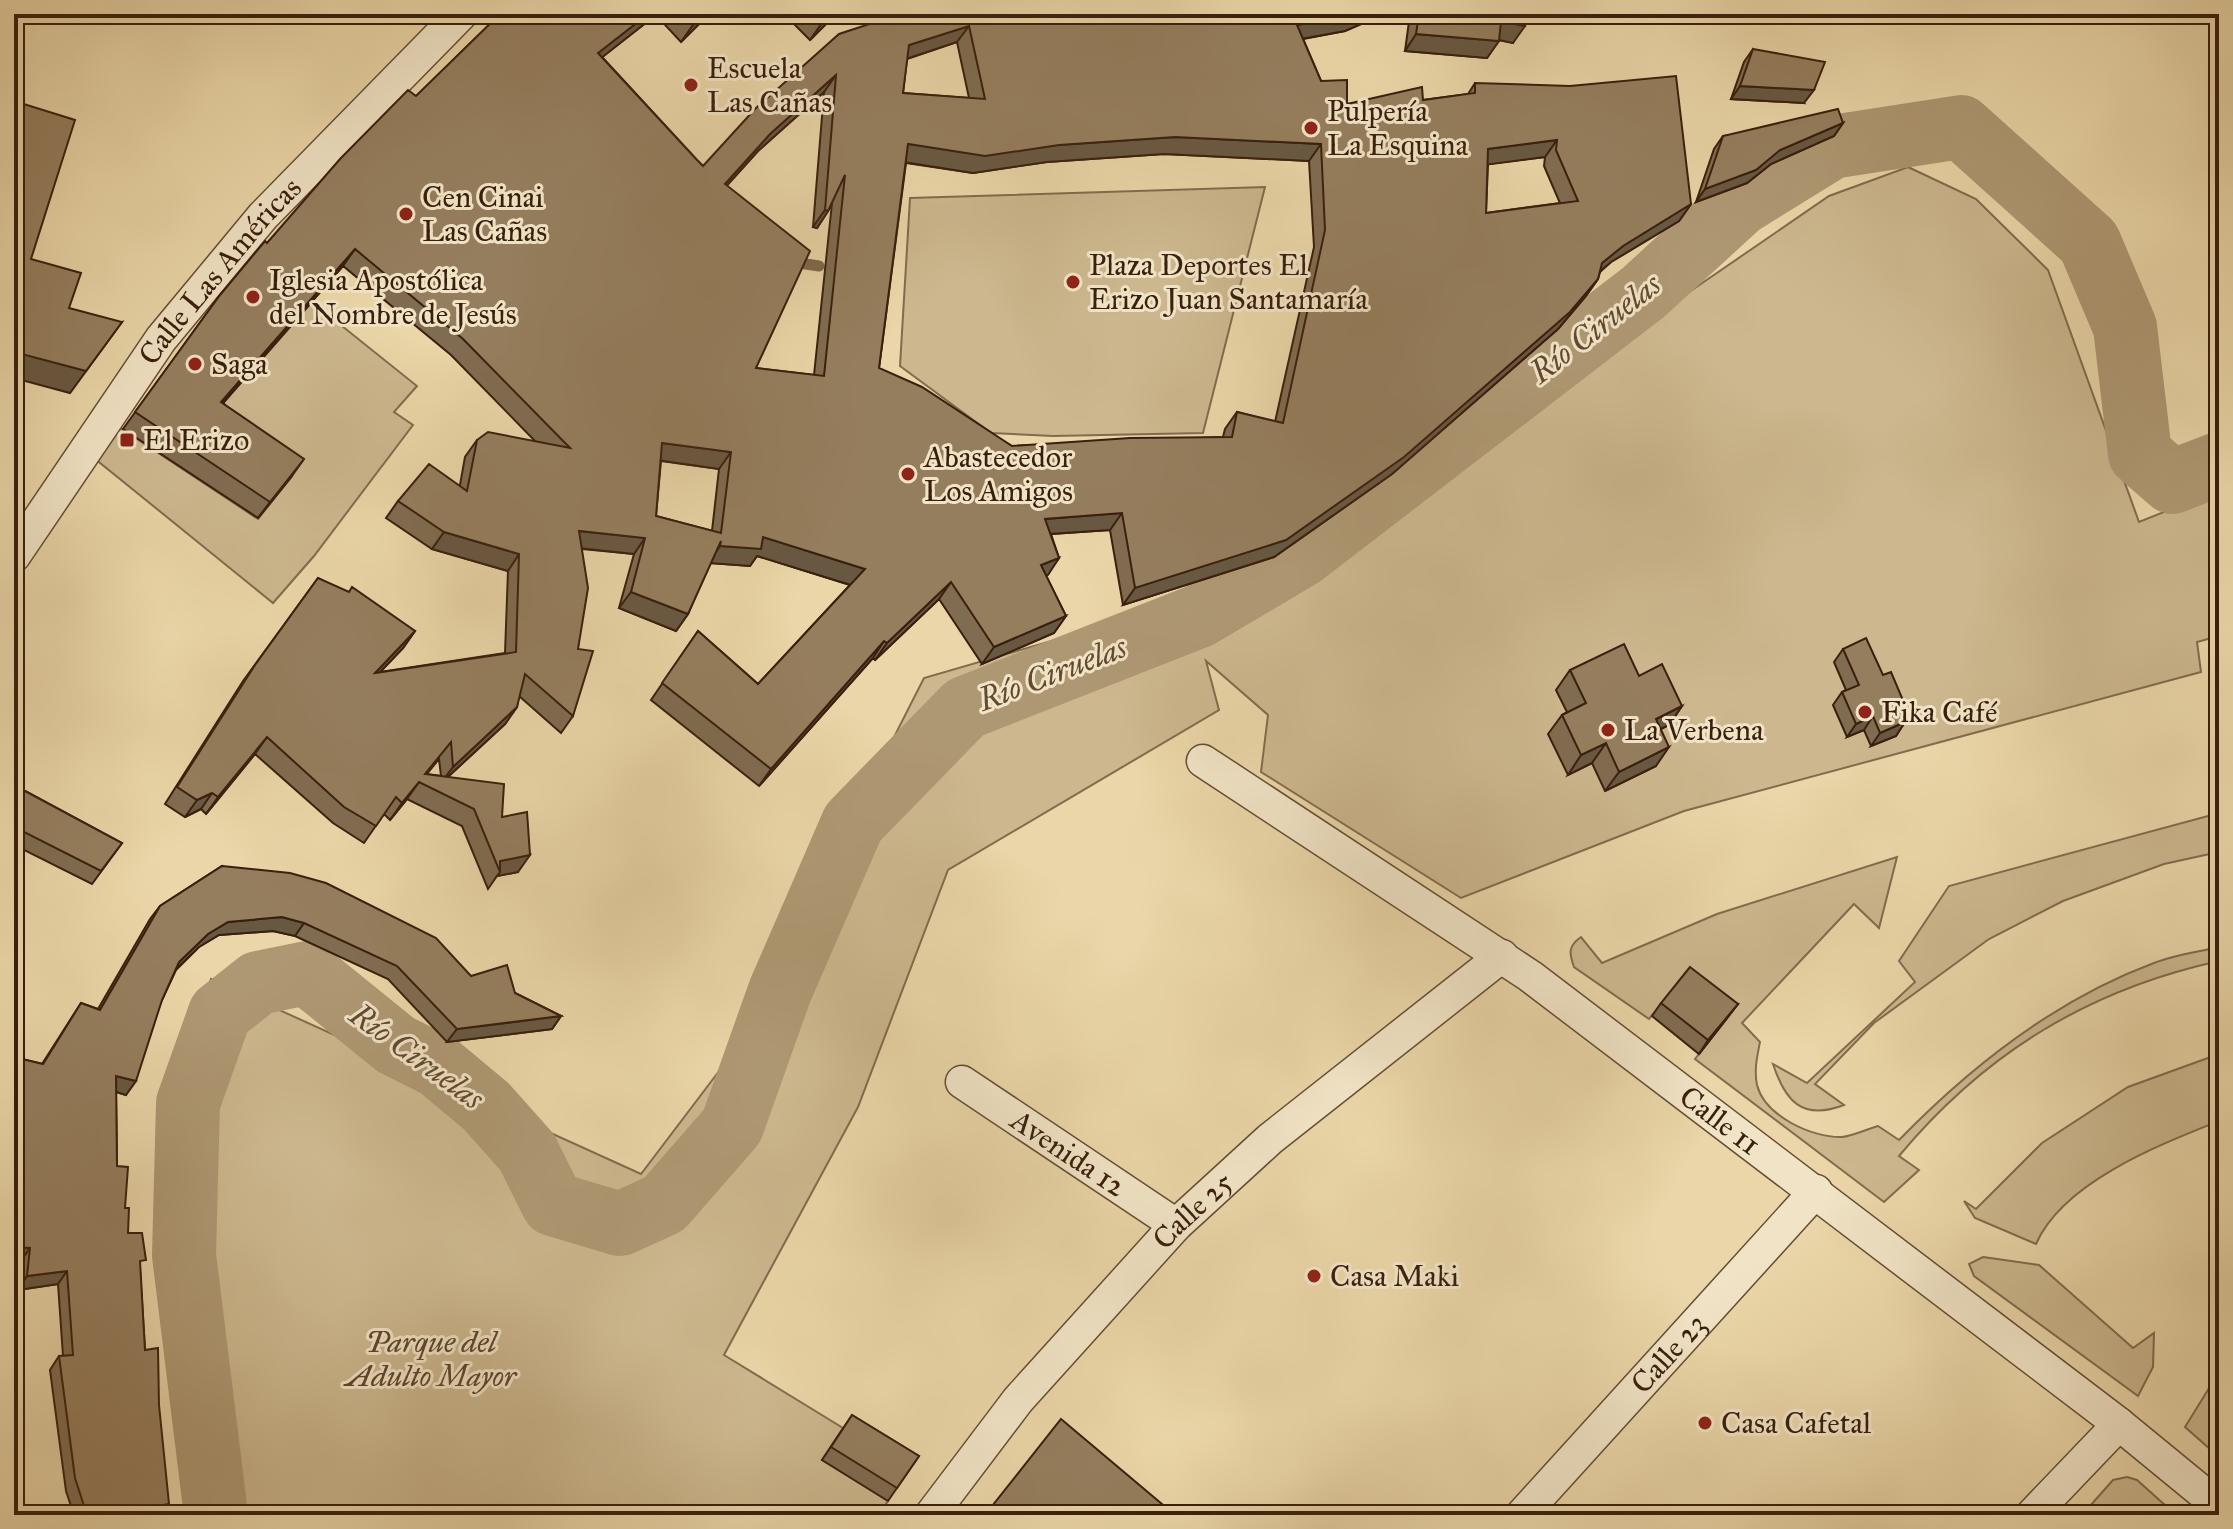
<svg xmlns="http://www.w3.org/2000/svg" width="2233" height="1529" viewBox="0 0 2233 1529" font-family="'IM FELL Great Primer',serif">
<rect width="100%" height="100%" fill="#ead6a8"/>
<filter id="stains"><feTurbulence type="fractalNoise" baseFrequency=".0025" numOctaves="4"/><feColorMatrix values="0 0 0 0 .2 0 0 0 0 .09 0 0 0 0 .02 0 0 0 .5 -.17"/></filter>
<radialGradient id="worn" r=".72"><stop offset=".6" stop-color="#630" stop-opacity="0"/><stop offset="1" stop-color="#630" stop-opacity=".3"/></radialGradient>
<g fill="#ccb78e" stroke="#826b4e" stroke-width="2">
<polygon points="1908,167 1976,199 2048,270 2139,522 2219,490 2219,636 2197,642 2201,672 1684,811 1461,898 1261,772 1268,715 1206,661 1219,710 948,870 858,1107 724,1355 843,1428 822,1460 888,1501 878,1515 481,1515 474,1511 458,1515 196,1515 163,1155 211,979 641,1174 735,1050 924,678 1189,601 1201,643 1479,448 1660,312 1829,196"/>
<polygon points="1265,187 1203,433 1053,436 991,433 900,366 910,198"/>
<polygon points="312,302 417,386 394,412 413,425 314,556 273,603 94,458 119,427 258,519 292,476 209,419"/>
<path d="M2219,813v39l-55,12 -101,37 -74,38 -115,84 -59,61 29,21c-42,16 -59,-4 -71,-41l34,19 108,-101 -16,-21 50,-75z"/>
<path d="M1897,857l-18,71 -25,-24 -112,119 18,19c-3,15 -6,28 -3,43 8,31 55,53 85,52 11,-1 25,-8 36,-11l21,14c71,-73 158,-141 255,-177 20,-8 44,-11 65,-16v14c-131,29 -234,92 -320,195l20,14 -35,32 -189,-143 33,-42 -47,-37 -32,39 -75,-52c-5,-14 -6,-21 7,-30l21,26 115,-49z"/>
<path d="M2219,1054v67c-60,24 -156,61 -183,123l-61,-26 -11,-17 12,8 66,-66 86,-56z"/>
<polygon points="1983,1257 2039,1265 2133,1348 2154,1333 2153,1367 2138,1396 1974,1276 1969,1264"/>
<polygon points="2219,1372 2219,1457 2185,1427"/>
<polygon points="2127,1477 2137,1480 2176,1515 2082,1515 2113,1480"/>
</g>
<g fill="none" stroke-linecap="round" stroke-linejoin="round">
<polyline stroke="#7f684a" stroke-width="11" points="791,257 799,263 819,266"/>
<polyline stroke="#ae9873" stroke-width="64" points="216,1515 184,1255 188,1103 220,1013 258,983 307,973 396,1045 438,1066 486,1106 527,1152 553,1204 620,1224 664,1204 732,1126 780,991 853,823 965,708 1199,616 1302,555 1644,292 1740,204 1832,147 1961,127 2089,242 2125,327 2140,454 2172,482 2219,464"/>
<defs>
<g id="street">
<path id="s1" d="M14,556l147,-217 102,-123 198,-202"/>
<path id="s2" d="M1203,761l327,215 589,448 100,82"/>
<path id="s3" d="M962,1082l214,143"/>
<path id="s4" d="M931,1515l87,-115 158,-175 94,-86 232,-183"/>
<path id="s5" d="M1522,1515l294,-324"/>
<polyline points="2032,1515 2119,1424"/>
</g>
</defs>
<use href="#street" stroke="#654d34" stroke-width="35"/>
<use href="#street" stroke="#f1e4c6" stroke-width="32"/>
</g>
<g fill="#806c51" stroke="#391f0d" stroke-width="2" fill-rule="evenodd">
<path d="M500,14h209l-28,28 -25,-27 -54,42 95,103 6,6 197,-152h484l-39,17 -42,8 18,42 26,23 76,-4 45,-6 7,-11 216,121 -12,17 -68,41 -11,10 -2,7 -12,17 -28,33 -166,145 -118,83 -151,48 -13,-75 -59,4 8,24 -13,18 20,40 -12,17 -72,31 -43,-65 -64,61 -2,-2 -114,128 -108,-86 47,-69 60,53 92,-99 -93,-29 -7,10 -40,-3 -22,51 -12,17 -57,-23 15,-54 -52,-5 -4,100 -5,67 -12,17 -42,-37 -2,11 -12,17 -57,53 54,40 16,55 -21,4 -9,13 -26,-63 -55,-27 -17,21 -6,-6 -20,29 -31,-20 -78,-69 -49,60 -5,-5 -16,8 -20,-13 78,-123 75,-103 97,53 -12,17 -23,24 125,-19 3,-82 -76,-22 -46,-31 12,-17 62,-16 5,-28 12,-17 58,1 -84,-86 -108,-89 -120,137 69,73 -34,42 -135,-89 97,-134 47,-52zM957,42l12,56 -66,-5 4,-34zM824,92l-11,135 4,1 11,-17 4,-8 -18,172 -58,-7 -29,-183 31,-34zM1164,154l145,7 5,86 -39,175 -38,-10 -12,17 -2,8 -211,9 -133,-78 27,-205 67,10 74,-11zM1545,157l-1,9 16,37 -74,10 2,-49zM661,461l58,8 -7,62 -56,-15zM439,759l2,17 -14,-2z"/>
<polygon points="784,14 836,14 810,40"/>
<polygon points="1410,14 1522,14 1513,43 1499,40 1487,58 1405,51"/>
<polygon points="1753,49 1804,103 1731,99 1744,62"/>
<polygon points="1843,123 1834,136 1771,164 1747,183 1696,202 1714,149 1723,136"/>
<polygon points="1843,649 1883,675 1905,705 1901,712 1905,722 1896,736 1871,746 1864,730 1847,737 1833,705 1842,692 1846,690 1834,662"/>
<polygon points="1570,670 1639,676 1682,706 1669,725 1661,729 1656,766 1605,791 1592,763 1568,775 1548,734 1562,715 1567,712 1556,690"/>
<polygon points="25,791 122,843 92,884 14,845 14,808"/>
<polygon points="222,866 471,976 515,993 561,1016 552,1029 447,1042 388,979 295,936 273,931 219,935 199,947 176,970 162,1000 126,1095 116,1092 117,1166 125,1208 128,1233 140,1269 145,1350 163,1515 74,1515 66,1491 50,1370 59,1356 63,1356 58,1284 18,1290 21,1261 14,1260 14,1057 42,1064 81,1003 98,1009 150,919 160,906"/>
<polygon points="1661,1003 1738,1004 1699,1054 1652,1016"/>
<polygon points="852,1415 919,1456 888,1501 822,1460"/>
</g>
<g fill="#685842" stroke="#391f0d" stroke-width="2">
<polygon points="648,14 657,14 586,70 598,53"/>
<polygon points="704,14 709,14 681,42 693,25"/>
<polygon points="831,14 836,14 810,40 822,23"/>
<polygon points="1357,14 1384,14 1345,31 1285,42 1297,25"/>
<polygon points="1501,21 1525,26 1513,43 1490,38"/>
<polygon points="969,26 957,42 897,62 909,45"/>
<polygon points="1416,34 1499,41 1487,58 1405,51"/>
<polygon points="836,75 824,92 758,151 713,201 725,184 770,134"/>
<polygon points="1740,86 1814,90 1804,103 1731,99"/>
<polygon points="1843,123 1834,136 1771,164 1747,183 1696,202 1705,189 1780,150"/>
<polygon points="1175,137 1321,144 1309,161 1164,154 1047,162 973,173 897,161 908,144 1059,145"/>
<polygon points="1557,140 1545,157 1476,166 1488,149"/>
<polygon points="1691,204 1679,221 1611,262 1590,280 1602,263 1623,246"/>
<polygon points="825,210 828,211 817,228 813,227"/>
<polygon points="355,249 343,266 209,419 221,402"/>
<polygon points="1598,279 1586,296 1558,329 1392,474 1274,557 1123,605 1135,588"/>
<polygon points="122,322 70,393 14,378 14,352"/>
<polygon points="662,443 731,452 719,469 650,459"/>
<polygon points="304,459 292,476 258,518 270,502"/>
<polygon points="1122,513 1110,530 1034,535 1045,519"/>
<polygon points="579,531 645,538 634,554 568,547"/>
<polygon points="444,532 519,554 508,571 432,549"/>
<polygon points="763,537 865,569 854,586 757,556 750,566 708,563 720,546"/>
<polygon points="1059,558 1048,575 1029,582 1041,565"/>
<polygon points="951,582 939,599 875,660 887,643"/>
<polygon points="631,592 688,614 676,631 619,608"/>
<polygon points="1066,616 1054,633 982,664 994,647"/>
<polygon points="415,631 403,648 364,689 375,673"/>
<polygon points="884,641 873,658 759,786 771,769"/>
<polygon points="1682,706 1669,725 1642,738 1656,719"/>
<polygon points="517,707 505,724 441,783 453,767"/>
<polygon points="1873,716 1864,730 1847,737 1856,724"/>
<polygon points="1905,722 1896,736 1871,746 1880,733"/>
<polygon points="267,737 255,754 206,814 218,797"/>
<polygon points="1606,743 1592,763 1568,775 1581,755"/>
<polygon points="1669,747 1656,766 1605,791 1619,772"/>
<polygon points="419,782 407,799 390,820 402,803"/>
<polygon points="212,793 201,809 185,817 197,800"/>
<polygon points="530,855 518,872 497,876 500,872 500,861"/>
<polygon points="282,917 304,923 295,936 273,931 219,935 199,947 170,975 179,962 208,934 228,922"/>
<polygon points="1738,1004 1728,1017 1699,1054 1708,1040"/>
<polygon points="561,1016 552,1029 447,1042 457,1029"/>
<polygon points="116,1076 136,1081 126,1095 107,1089"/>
<polygon points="14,1247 30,1248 21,1261 14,1260"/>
<polygon points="67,1271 58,1284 18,1290 27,1276"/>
<polygon points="93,1508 88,1515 81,1515 85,1509"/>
</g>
<g fill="#957e5e" stroke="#391f0d" stroke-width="2" fill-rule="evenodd">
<path d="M500,14h148l-50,39 99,107 6,6 52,-57 84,-75 61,-20h457l-60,11 24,56 26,-1v24l75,-17 1,13 52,-7v-10l95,3 106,-10 15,128 -68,42 -21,17 -4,16 -28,33 -166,145 -118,83 -151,48 -13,-75 -77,6 14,39 -18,7 25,51 -72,31 -43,-65 -64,61 -3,-2 -113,128 -109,-86 36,-52 60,53 107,-115 -102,-32 -2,12 -41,-3 1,-5 -33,73 -57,-22 14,-54 -66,-7 9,57 -10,61 15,2 -20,65 -48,-42 -8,33 -64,60 -2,-25 -26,32 79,10 -2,33 25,-5 3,43 -30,6v11l-26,-63 -55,-27 -17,21 -6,-6 -20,29 -32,-19 -77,-70 -49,60 -6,-4 -15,7 -20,-13 78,-122 63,-87 31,14 3,-5 63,44 -40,42 141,-21 3,-98 -75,-22 -46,-31 31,-37 38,27 10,-51 11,-8 82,16 -107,-109 -108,-90 -134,153 83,57 -34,43 -135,-90 85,-117 45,-54 2,2 73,-84 68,-69 8,6zM969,26l16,73 -82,-6 6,-48zM836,75l-11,135 3,1 17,-36 -21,201 -68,-8 54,-117 -85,-67 45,-50zM1175,137l146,7 4,86 -42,193 -46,-11 -5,25 -102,1 -118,8 -90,-59 -43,-19 29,-224 77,12 74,-11zM1557,140l-1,10 22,51 -92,12 2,-64zM662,443l69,9 -10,81 -65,-17z"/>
<polygon points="683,14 704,14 693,25"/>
<polygon points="813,14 831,14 822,23"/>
<polygon points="1419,14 1522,14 1525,26 1501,21 1499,41 1416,34"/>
<polygon points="1753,49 1825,62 1814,90 1740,86"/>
<polygon points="14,101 75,120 31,259 81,273 69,308 122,322 86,371 14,352"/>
<polygon points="1838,109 1843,123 1780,150 1756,170 1705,189 1723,136"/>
<polygon points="14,461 19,462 14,488"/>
<polygon points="1866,638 1883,675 1891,672 1905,705 1899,708 1905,722 1880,733 1873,716 1856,724 1842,692 1859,685 1843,649"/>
<polygon points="1624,644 1639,676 1662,664 1682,706 1656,719 1669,747 1619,772 1606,743 1581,755 1562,715 1586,703 1570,670"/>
<polygon points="25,791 122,843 101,871 14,827 14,813"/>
<polygon points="222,866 290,873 326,883 436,938 471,976 507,965 515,993 561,1016 457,1029 397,966 304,923 282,917 228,922 208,934 179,962 162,1000 136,1081 116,1076 117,1166 128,1167 125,1208 129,1208 128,1233 142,1233 146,1260 140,1261 145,1350 158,1348 159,1405 169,1504 162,1505 163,1515 97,1515 93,1508 85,1509 75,1478 59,1356 73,1355 67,1271 27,1276 30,1248 14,1247 14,1057 43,1064 81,1003 100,1010 160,906"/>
<polygon points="1690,967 1738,1004 1708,1040 1661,1003"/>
<polygon points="852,1415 919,1456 897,1488 831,1447"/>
<polygon points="1061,1419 1175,1515 985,1515"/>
</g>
<g fill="#8f2418" stroke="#f1e4c6" stroke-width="3">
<circle cx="691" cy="85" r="8"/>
<circle cx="1311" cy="128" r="8"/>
<circle cx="406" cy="214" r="8"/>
<circle cx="1073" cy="282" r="8"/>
<circle cx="253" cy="297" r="8"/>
<circle cx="195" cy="364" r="8"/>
<rect x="119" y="432" width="16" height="16" rx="4"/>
<circle cx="908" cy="474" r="8"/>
<circle cx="1865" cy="712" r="8"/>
<circle cx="1608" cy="730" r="8"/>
<circle cx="1314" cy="1276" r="8"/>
<circle cx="1705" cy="1423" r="8"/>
</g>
<g text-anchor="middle" stroke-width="6" stroke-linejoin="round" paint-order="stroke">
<g font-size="30" fill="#391f0d" stroke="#f1e4c6" text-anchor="start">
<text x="707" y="78">Escuela<tspan x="707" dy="34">Las Cañas</tspan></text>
<text x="1327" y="121">Pulpería<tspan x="1327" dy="34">La Esquina</tspan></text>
<text x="422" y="207">Cen Cinai<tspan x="422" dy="34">Las Cañas</tspan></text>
<text x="1089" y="275">Plaza Deportes El<tspan x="1089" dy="34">Erizo Juan Santamaría</tspan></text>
<text x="269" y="290">Iglesia Apostólica<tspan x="269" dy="34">del Nombre de Jesús</tspan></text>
<text x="211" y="374">Saga</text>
<text x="143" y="450">El Erizo</text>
<text x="924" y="467">Abastecedor<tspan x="924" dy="34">Los Amigos</tspan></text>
<text x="1881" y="722">Fika Café</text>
<text x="1624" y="740">La Verbena</text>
<text x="1330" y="1286">Casa Maki</text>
<text x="1721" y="1433">Casa Cafetal</text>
</g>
<g font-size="30" fill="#391f0d" stroke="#f1e4c6">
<text dy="10" stroke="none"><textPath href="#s1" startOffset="352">Calle Las Américas</textPath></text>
<text dy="10" stroke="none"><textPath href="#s2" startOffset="630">Calle 11</textPath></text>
<text dy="10" stroke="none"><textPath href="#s3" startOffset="128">Avenida 12</textPath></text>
<text dy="10" stroke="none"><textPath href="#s4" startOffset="402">Calle 25</textPath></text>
<text dy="10" stroke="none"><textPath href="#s5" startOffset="218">Calle 23</textPath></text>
</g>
<g font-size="30" font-style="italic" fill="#5e452d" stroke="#f1e4c6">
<text x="431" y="1352">Parque del<tspan x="431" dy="34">Adulto Mayor</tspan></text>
</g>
<g font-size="32" font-style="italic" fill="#624931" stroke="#f1e4c6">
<text transform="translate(1595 328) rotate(-38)" y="11">Río Ciruelas</text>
<text transform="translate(1052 673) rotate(-21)" y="11">Río Ciruelas</text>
<text transform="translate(417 1056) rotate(36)" y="11">Río Ciruelas</text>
</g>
</g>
<rect width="2233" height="1529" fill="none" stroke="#ead6a8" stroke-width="48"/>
<rect x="16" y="16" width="2201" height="1497" fill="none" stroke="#391f0d" stroke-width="4"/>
<rect x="24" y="24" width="2185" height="1481" fill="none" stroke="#391f0d" stroke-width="2"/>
<rect width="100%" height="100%" filter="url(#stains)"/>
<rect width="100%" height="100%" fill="url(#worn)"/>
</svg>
